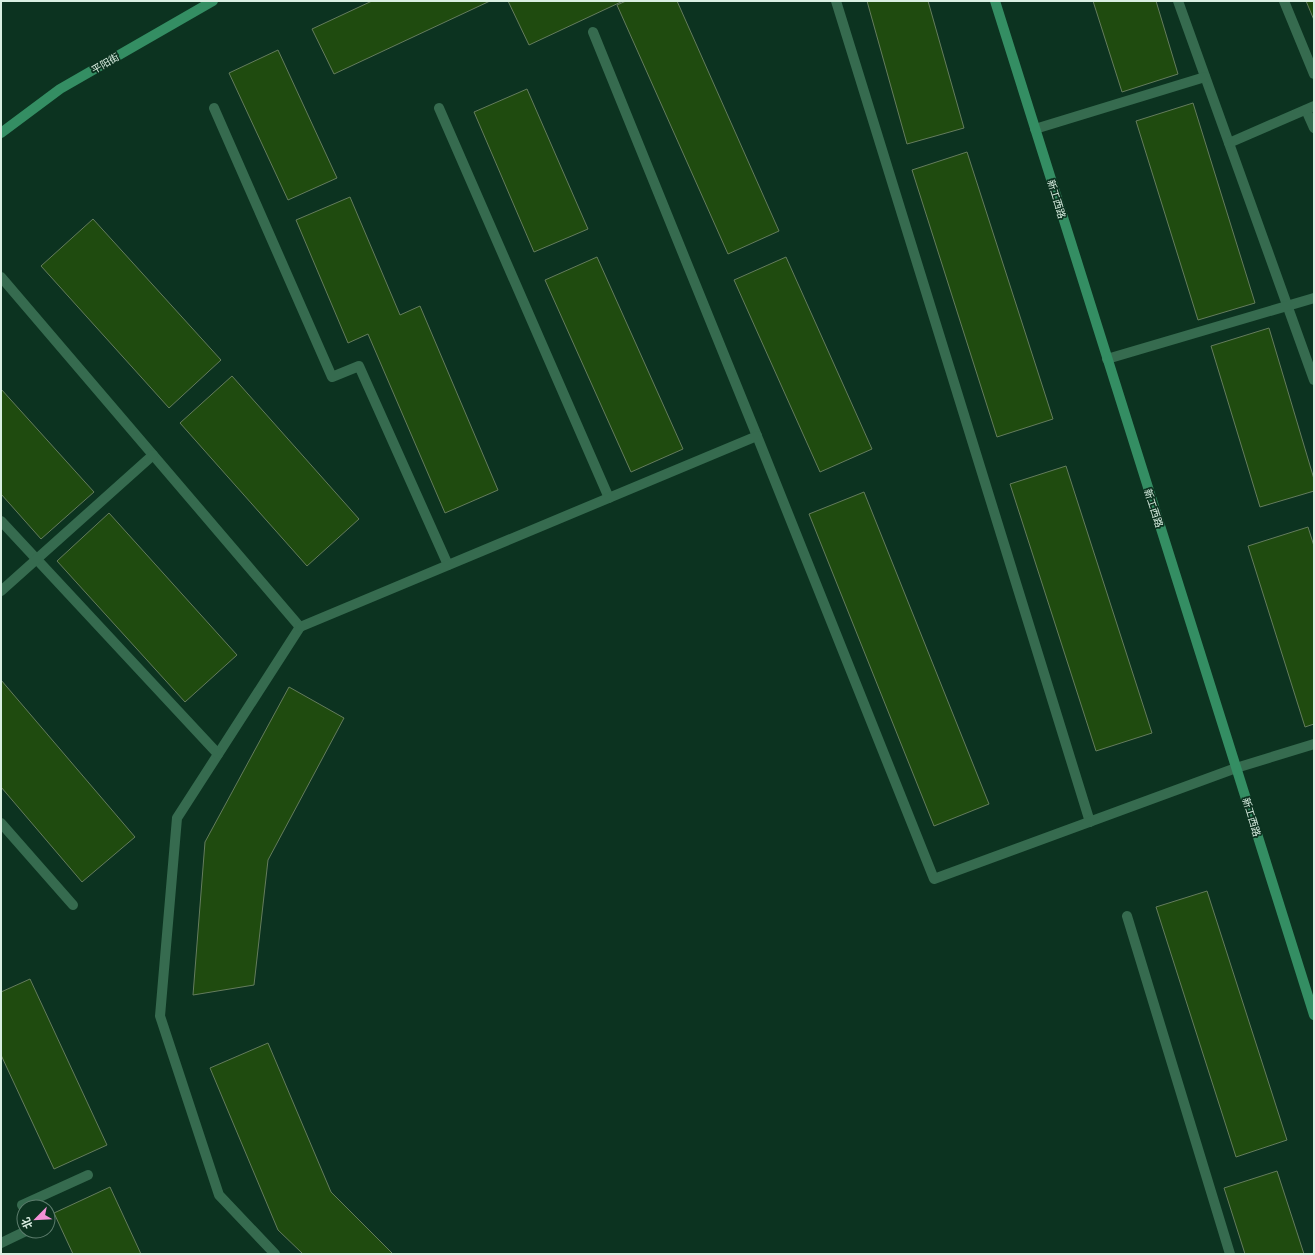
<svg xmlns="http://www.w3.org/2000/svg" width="1315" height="1255" viewBox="0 0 1315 1255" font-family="'DejaVu Sans','Noto Sans SC',sans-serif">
<rect width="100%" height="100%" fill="#0c3320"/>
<g fill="#1f4b0f" stroke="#647c5d">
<polygon points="372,1 490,1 334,74 312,29"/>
<polygon points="508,1 623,1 529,45"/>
<polygon points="626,1 677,1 779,231 728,254 617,5"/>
<polygon points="867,1 928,1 964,128 907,144"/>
<polygon points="1093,1 1156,1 1178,74 1122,92"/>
<polygon points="1306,1 1314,1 1314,20"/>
<polygon points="278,50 337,178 288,200 229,73"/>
<polygon points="527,89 588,229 534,252 474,112"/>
<polygon points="1193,103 1255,303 1198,320 1136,121"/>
<polygon points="967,152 1053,419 997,437 912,170"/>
<polygon points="350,197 400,315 420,306 498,490 445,513 368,334 348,343 296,220"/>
<polygon points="93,219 221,360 169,408 41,266"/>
<polygon points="597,257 683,449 631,472 545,280"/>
<polygon points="786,257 872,449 820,472 734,280"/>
<polygon points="1269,328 1314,479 1314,491 1260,507 1211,346"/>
<polygon points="232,376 359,519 307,566 180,423"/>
<polygon points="1,389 94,492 41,539 1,494"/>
<polygon points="1066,466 1152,733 1096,751 1010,484"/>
<polygon points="864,492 989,804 934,826 809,514"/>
<polygon points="109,513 237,655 185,702 57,561"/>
<polygon points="1308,527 1314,546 1314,724 1305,727 1248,546"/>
<polygon points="1,680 135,837 82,882 1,787"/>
<polygon points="289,687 344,718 268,860 254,985 193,995 205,842"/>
<polygon points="1207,891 1287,1140 1236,1157 1156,907"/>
<polygon points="30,979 107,1145 54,1169 1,1055 1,992"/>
<polygon points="268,1043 331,1192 393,1254 303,1254 278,1230 210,1068"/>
<polygon points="1277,1171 1304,1254 1245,1254 1224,1188"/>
<polygon points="110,1187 141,1254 73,1254 54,1213"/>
</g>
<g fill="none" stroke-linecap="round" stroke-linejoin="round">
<g stroke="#366b4f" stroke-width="10">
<polyline points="836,1 1090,822"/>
<polyline points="1178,1 1314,380"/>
<polyline points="1284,1 1314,74"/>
<polyline points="593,32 757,436"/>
<polyline points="214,108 332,377 359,366 448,565"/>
<polyline points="439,108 609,498"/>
<polyline points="1306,110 1314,128"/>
<polyline points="1035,129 1205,77"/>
<polyline points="1229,143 1314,106"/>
<polyline points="1,277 300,627 177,818 160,1016 219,1195 275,1254"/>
<polyline points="1107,359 1314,298"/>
<polyline points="1,521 218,754"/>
<polyline points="1,591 153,455"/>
<polyline points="300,627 757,436 934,879 1236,768 1314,744"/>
<polyline points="1,823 73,905"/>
<polyline points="1127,916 1230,1254"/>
<polyline points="24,1208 22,1205 88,1175"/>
<polyline points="1,1243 26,1231"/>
</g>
<g stroke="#348e63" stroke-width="10">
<polyline points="995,1 1314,1015"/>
<polyline points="1,133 60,89 213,1"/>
</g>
</g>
<g text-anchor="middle" stroke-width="3.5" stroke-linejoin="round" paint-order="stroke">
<g font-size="10" fill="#daefe2" stroke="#0c3320">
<text transform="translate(105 63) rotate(-30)" y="4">平阳街</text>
<text transform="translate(1057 199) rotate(73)" y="4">新工西路</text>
<text transform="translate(1154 508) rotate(72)" y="4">新工西路</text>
<text transform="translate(1252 817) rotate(73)" y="4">新工西路</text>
</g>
</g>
<rect width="1315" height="1255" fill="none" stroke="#daefe2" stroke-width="4"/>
<g transform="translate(36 1219) rotate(246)"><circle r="19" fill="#0c3320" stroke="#5e7e6e"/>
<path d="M0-3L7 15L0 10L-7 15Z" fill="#f391d6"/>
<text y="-6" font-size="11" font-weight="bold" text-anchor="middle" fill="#daefe2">北</text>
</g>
</svg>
